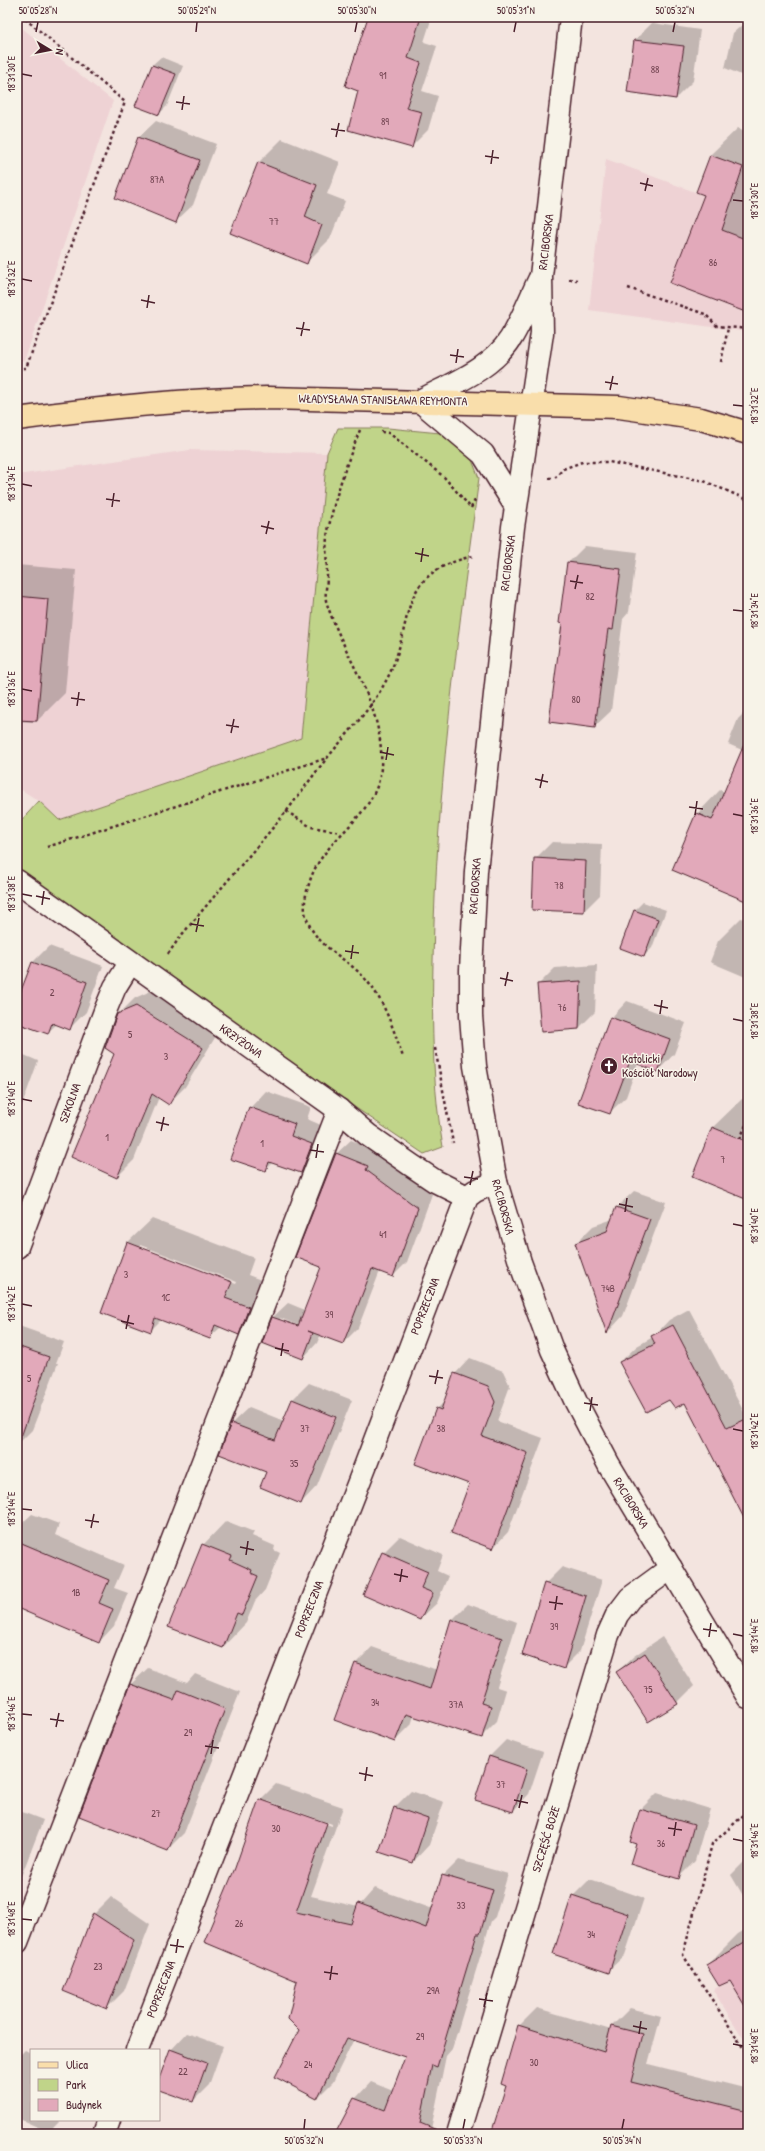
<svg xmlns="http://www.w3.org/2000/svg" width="765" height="2151" viewBox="0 0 765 2151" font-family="'Patrick Hand',sans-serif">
<rect width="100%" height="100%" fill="#f3e4df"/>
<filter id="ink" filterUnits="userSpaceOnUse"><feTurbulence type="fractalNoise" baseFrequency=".025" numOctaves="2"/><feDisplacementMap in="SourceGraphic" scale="8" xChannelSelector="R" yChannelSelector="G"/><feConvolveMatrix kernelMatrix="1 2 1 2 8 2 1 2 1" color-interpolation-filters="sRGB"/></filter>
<g filter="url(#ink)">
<g fill="#eed2d4">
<polygon points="17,24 113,101 24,361 17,362"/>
<polygon points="748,155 748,332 589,310 606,159 730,205"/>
<polygon points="190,450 327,453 301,738 59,820 39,801 17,787 17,475"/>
<polygon points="748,1969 748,2046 713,1990"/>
</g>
<path fill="#c0d489" stroke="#857a5a" d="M338,428h50l52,5 32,27 7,18c-20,147 -40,295 -45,444 -2,75 -4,150 9,225l-19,7 -260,-176 -147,-109v-44l22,-24 20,19 242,-82 26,-285z"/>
<g fill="#0003" fill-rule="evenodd">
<polygon points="369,17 432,17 424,42 437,46 422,91 438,96 428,130 412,146 359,90"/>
<polygon points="652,23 700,30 693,81 676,98 628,91 635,40"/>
<polygon points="742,25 748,27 748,78 725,68 733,33"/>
<polygon points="161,57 183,66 167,106 159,114 152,65"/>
<polygon points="156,121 216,144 193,205 176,221 116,198 139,137"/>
<polygon points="738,128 748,132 748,312 705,194 710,155"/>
<polygon points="282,139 340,162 327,194 345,201 330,239 307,262 258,163"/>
<polygon points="585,546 637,552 629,612 623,619 611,711 594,727 564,623 568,563"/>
<polygon points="17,565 76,570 65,693 36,722 17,721"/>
<polygon points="748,709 748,831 674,869 697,814 720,790 725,792 742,750 728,744 738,719"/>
<polygon points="552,842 602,844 600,895 584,911 535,859"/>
<polygon points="643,902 666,910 652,948 644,956 621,947 635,910"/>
<polygon points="741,918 748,920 748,978 710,962 718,941"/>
<polygon points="49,946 103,966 86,1012 69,1029 57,1024 47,1033 17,1022 17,1004 33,962"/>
<polygon points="597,965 595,1012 579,1028 538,985 555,968"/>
<polygon points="153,990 219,1031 185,1087 169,1103 159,1097 134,1160 117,1177 115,1054 118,1015 135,998"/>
<polygon points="627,1001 686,1023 674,1054 658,1071 638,1063 626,1097 609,1113 611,1018"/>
<polygon points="17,1052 38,1061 17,1119"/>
<polygon points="266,1091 311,1107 307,1119 328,1128 318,1155 301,1172 273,1162 265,1170 250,1108"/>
<polygon points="742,1099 748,1101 748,1199 713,1127"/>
<path d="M351,1140l31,12 -2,4 52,38 -25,68 -14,14 -13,-5 -22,57 -15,15 -22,-9 -4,9 -14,15 -40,-15 10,-26 15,-14 17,7 17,-43 14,-113zM280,1318l23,9 -1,2 -22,-9z"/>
<polygon points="634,1191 666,1202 623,1316 608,1332 576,1243 593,1226 613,1219 617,1207"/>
<path d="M152,1219l102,39 -6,17 24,9 -10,26 -24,23 -17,-6 -12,11 -48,-18 -11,11 -48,-19 26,-70zM140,1245l97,37 -1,2 -96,-36z"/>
<polygon points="689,1309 744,1412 748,1411 748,1493 686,1402 670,1398 620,1362 637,1346 653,1337 669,1320"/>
<polygon points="748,1325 748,1337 744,1336"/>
<polygon points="19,1326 64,1342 56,1363 58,1363 32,1430 17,1445 17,1328"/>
<polygon points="470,1358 503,1371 510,1386 497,1421 543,1438 508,1532 493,1548 470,1484 437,1409 445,1401 455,1374"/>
<polygon points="309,1383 352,1400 317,1486 301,1503 268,1472 221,1453 232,1423 249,1407 284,1421 293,1399"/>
<polygon points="32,1514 59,1524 55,1535 124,1565 114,1588 128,1593 114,1626 99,1642 17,1607 17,1528"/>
<polygon points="226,1521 254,1532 252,1536 275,1546 274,1550 280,1553 265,1590 255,1601 246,1623 223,1647 203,1545"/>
<polygon points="400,1536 443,1555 437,1571 448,1576 437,1603 420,1619 383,1553"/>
<polygon points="562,1567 602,1580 580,1651 564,1667 545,1584"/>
<polygon points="468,1604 517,1622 497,1687 506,1690 497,1721 481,1737 414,1716 411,1725 395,1741 336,1720 356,1663 372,1647 437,1670 452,1620"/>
<polygon points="662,1637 694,1686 677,1703 617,1672 634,1656"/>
<polygon points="148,1668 187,1683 195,1674 240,1692 184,1833 168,1849 81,1815 131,1684"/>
<polygon points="506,1740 543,1752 529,1794 513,1811 489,1757"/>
<path d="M276,1784l67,23 -32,89 47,11 17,-19 58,21 10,-33 16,-16 49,14 -13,43 -4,4 -39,128 -6,7 -16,78h-93l18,-35 16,-17 22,9 13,-35 -52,-17 -21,43 -16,16 -16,-68 -3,-50 -62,-111 24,-69zM268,1801l64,23v2l-64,-23z"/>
<polygon points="411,1791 444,1802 429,1845 413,1862 394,1808"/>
<polygon points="657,1793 710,1809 695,1861 678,1878 637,1844 641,1809"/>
<polygon points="17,1810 43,1820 17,1887"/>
<polygon points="748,1858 748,1904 731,1875"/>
<polygon points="590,1879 644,1898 625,1955 608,1971 573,1896"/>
<polygon points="111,1897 150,1924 124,1991 107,2008 64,1991 94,1914"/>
<polygon points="748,1928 748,2009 730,1980 707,1965 738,1934"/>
<polygon points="537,2008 611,2030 612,2026 630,2008 661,2016 648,2064 748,2089 748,2134 493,2134 508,2085 519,2026"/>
<polygon points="187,2033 223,2046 209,2085 193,2101 159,2089 159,2082 171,2050"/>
<polygon points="25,2050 31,2053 31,2120 61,2120 49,2132 17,2118 17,2058"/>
<polygon points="150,2128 167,2134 144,2134"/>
</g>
<g fill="#e2a9ba" stroke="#4a1f2b">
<polygon points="368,17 421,17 408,58 421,63 406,108 422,112 412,148 348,130 358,91 345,86"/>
<polygon points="634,40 684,46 676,99 627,92"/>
<polygon points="152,65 176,74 159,115 135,106"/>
<polygon points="138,137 200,160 176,223 115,198"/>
<polygon points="710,155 743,167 722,230 748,240 748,313 670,283 704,195 696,192"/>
<polygon points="258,162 317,185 305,217 322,225 307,264 230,233"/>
<polygon points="567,562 621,569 613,630 608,629 595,728 549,722 562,624 559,623"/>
<polygon points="17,596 48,599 37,721 17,720"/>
<polygon points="748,735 748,902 672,870 696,813 712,820"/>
<polygon points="534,858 586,861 584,912 532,910"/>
<polygon points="634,910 658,919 644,957 620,948"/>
<polygon points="32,962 87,982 70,1030 52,1023 48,1034 17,1023 17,1001"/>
<polygon points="581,981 579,1029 541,1032 537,984"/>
<polygon points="136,1006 203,1048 169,1105 152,1094 117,1178 71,1157 114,1054 105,1048 117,1014"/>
<polygon points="610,1017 670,1039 658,1072 630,1061 610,1114 578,1103"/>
<polygon points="249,1107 295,1124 291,1136 312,1144 301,1173 269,1162 266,1171 230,1159"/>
<polygon points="712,1127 748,1142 748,1200 692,1177"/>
<polygon points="336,1153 368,1166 366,1170 418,1208 393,1277 372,1269 343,1344 308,1331 313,1333 303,1359 262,1343 272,1317 298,1326 321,1267 295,1257"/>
<polygon points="616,1207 650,1219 607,1334 575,1243 607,1231"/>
<polygon points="127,1242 232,1282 225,1298 249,1307 239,1335 215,1325 210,1339 155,1318 151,1332 101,1313"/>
<polygon points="673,1325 727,1428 748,1418 748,1526 685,1403 675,1408 669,1400 646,1412 619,1362 655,1344 651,1336"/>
<polygon points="17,1346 49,1357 21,1437 17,1436"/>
<polygon points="454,1373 488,1386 495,1402 482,1436 528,1453 493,1549 451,1533 469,1484 415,1464 436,1408 441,1410"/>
<polygon points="292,1399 336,1417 301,1504 260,1487 266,1472 219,1454 231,1423 275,1440"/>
<polygon points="17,1541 109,1580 99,1603 113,1609 99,1643 17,1608"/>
<polygon points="202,1544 232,1556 230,1560 252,1570 251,1573 258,1576 242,1615 237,1613 223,1648 168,1627"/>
<polygon points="382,1552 428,1572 421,1588 433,1593 420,1620 363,1595"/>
<polygon points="544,1583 586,1596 564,1669 522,1655"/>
<polygon points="451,1619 502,1638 481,1703 491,1706 482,1738 406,1714 395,1742 334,1720 355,1663 430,1689"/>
<polygon points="645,1653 678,1704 648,1722 616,1672"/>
<polygon points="130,1684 174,1700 178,1690 225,1709 168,1851 79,1816"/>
<polygon points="489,1756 527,1769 513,1812 475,1800"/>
<polygon points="259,1799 327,1823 296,1912 351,1924 358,1903 426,1928 442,1875 493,1890 480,1934 477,1934 437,2067 432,2065 420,2123 442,2132 441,2134 335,2134 354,2098 385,2110 405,2057 347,2038 317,2099 275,2077 299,2030 288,2019 297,1981 204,1942 235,1868"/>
<polygon points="394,1807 428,1819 413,1863 379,1852"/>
<polygon points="640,1809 694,1825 679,1879 630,1864 636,1844 630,1842"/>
<polygon points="572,1895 628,1914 609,1973 553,1954"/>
<polygon points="93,1913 134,1940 107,2009 63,1991"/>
<polygon points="748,1940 748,2011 730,1981 719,1986 706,1965"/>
<polygon points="518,2025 604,2052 611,2026 643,2034 631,2082 748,2111 748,2134 491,2134 506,2086 501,2084"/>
<polygon points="170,2049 207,2063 193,2102 159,2090 159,2079"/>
</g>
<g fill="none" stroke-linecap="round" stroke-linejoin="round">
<defs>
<g id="minor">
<polyline points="17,881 339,1110 368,1135 411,1165 435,1181 467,1197"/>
<polyline points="17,1247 105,1011 115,987 130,963"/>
<polyline points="17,1942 339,1110"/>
<polyline points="137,2050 366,1464 467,1197 475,1191 496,1182"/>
<polyline points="104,2134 109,2120"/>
<polyline points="458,2134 608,1635 617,1615 630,1598 671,1568"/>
</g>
<g id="tertiary">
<polyline points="571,17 541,276 542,333 513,527 476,871 471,970 471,1016 475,1066 496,1182 520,1262 552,1350 576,1402 609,1465 748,1697"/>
<path d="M515,505l-32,-51 -63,-53c31,-17 71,-31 91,-63 11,-18 19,-39 28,-58"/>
</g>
<path id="primary" d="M17,419c83,-11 167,-20 251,-21l351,9 82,12 47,14"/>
</defs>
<use href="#minor" stroke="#4a1f2b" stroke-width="25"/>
<use href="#tertiary" stroke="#4a1f2b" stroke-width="25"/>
<use href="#primary" stroke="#4a1f2b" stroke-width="25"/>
<g stroke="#4a1f2b" stroke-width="2.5" stroke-dasharray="3 3" stroke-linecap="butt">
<polyline points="569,279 577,280"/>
<polyline points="628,288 705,314 717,326 748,329"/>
<polyline points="721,362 728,328"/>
<polyline points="17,369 26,368 125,102 23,17"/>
<path d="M360,430c-13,32 -25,66 -32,101 -3,14 -1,31 -1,45 0,9 -3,21 0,28 18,55 58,103 54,163 -3,51 -59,69 -72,117 -3,9 -5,18 -4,28 7,35 42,44 62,69 18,21 27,50 36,76"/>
<polyline points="381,432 389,433 444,477 471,508"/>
<polyline points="549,478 555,478 563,469 582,462 609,462 704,481 748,500"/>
<polyline points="471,508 476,498"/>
<polyline points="286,811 311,827 341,832"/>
<polyline points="47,847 327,758"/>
<path d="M168,954l12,-17c35,-42 71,-83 106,-125 14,-18 27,-37 42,-55 22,-27 46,-51 61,-82 27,-57 5,-100 84,-119"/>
<polyline points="435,1048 453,1143"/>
<polyline points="740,1139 748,1120"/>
<polyline points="748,1811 712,1844 683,1955 748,2055"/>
</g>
<use href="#minor" stroke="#f7f3e8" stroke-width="22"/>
<use href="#tertiary" stroke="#f7f3e8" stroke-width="22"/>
<use href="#primary" stroke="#f9deab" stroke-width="22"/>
</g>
</g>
<path fill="none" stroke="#4a1f2b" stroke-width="1.5" d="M36,32l2,-10M196,32l1,-10M355,32l2,-10M514,32l2,-10M673,32l2,-10M22,74l10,2M176,102l14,2M182,110l2,-14M331,129l14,2M336,137l3,-14M485,156l14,2M491,164l2,-14M640,183l13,3M645,191l3,-13M733,200l10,1M22,279l10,2M141,300l14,3M147,308l2,-13M296,328l14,2M301,336l3,-14M450,355l14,2M456,363l2,-14M605,382l13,2M610,390l3,-14M733,405l10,1M22,484l10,2M106,499l14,2M112,507l2,-14M261,526l13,3M266,534l3,-13M415,553l14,3M421,562l2,-14M570,581l13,2M575,589l3,-14M733,610l10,1M22,689l10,2M71,698l14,2M77,706l2,-14M226,725l13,2M231,733l3,-14M380,752l14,3M386,760l2,-13M535,779l13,3M540,788l3,-14M689,807l14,2M733,814l10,2M695,815l2,-14M22,894l10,2M36,896l14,3M42,905l2,-14M191,924l13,2M196,932l3,-14M345,951l14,2M351,959l2,-14M500,978l13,3M505,986l3,-14M654,1005l14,3M660,1014l2,-14M733,1019l10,2M22,1099l10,2M156,1122l13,3M161,1131l3,-14M310,1150l14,2M316,1158l2,-14M464,1177l14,2M470,1185l3,-14M619,1204l14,3M625,1212l2,-14M733,1224l10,2M22,1304l10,2M121,1321l13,3M126,1329l3,-14M275,1348l14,3M281,1356l2,-13M429,1376l14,2M435,1384l3,-14M584,1403l14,2M590,1411l2,-14M733,1429l10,2M22,1509l10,1M85,1520l14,2M91,1528l3,-14M240,1547l14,3M246,1555l2,-14M394,1574l14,3M400,1582l2,-13M549,1602l14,2M555,1610l2,-14M703,1629l14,2M733,1634l10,2M709,1637l2,-14M22,1714l10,1M50,1719l14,2M56,1727l3,-14M205,1746l14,2M211,1754l2,-14M359,1773l14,3M365,1781l2,-14M514,1800l14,3M519,1808l3,-13M668,1828l14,2M674,1836l2,-14M733,1839l10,2M22,1919l10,1M170,1945l14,2M176,1953l2,-14M324,1972l14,2M330,1980l2,-14M479,1999l14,2M484,2007l3,-14M633,2026l14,3M639,2034l2,-13M733,2044l10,2M304,2129l1,-10M463,2129l2,-10M622,2129l2,-10"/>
<defs>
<symbol id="church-disc" viewBox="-11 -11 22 22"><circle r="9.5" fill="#4a1f2b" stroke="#f7f3e8"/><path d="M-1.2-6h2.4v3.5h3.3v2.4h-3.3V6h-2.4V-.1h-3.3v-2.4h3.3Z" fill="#fff"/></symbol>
</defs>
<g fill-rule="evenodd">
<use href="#church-disc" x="599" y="1056" width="20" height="20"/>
</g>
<g text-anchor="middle" stroke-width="3" stroke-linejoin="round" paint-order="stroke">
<g font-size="10" fill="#70424f">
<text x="655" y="73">88</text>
<text x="383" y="79">91</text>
<text x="385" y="125">89</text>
<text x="157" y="183">87A</text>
<text x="274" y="225">77</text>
<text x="713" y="266">86</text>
<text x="590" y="600">82</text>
<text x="576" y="703">80</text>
<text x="559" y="889">78</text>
<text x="52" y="996">2</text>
<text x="562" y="1011">76</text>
<text x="130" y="1038">5</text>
<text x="166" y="1060">3</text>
<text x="107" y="1141">1</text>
<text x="262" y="1147">1</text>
<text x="723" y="1163">7</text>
<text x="383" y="1238">41</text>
<text x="126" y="1278">3</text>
<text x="608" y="1292">74B</text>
<text x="166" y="1301">1C</text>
<text x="329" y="1318">39</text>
<text x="29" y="1382">5</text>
<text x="305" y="1432">37</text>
<text x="441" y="1432">38</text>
<text x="294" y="1467">35</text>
<text x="76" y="1596">1B</text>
<text x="554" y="1630">39</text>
<text x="648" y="1693">75</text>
<text x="375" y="1706">34</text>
<text x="456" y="1708">37A</text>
<text x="188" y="1736">29</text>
<text x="501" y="1788">37</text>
<text x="156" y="1817">27</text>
<text x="276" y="1832">30</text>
<text x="661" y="1847">36</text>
<text x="461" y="1909">33</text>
<text x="239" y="1927">26</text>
<text x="591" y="1938">34</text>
<text x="98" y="1970">23</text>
<text x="433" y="1994">29A</text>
<text x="420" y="2040">29</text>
<text x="534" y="2066">30</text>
<text x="308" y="2068">24</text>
<text x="183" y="2075">22</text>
</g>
<g font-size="12" fill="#4a1f2b" stroke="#f7f3e8">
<text transform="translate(546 242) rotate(-83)" y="4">RACIBORSKA</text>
<text transform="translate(383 400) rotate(1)" y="4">WŁADYSŁAWA STANISŁAWA REYMONTA</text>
<text transform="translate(508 563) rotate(-83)" y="4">RACIBORSKA</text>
<text transform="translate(475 886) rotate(-86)" y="4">RACIBORSKA</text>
<text transform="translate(241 1041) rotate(35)" y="4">KRZYŻOWA</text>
<text transform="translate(70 1103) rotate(-70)" y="4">SZKOLNA</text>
<text transform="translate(503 1207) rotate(75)" y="4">RACIBORSKA</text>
<text transform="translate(425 1306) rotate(-69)" y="4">POPRZECZNA</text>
<text transform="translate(631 1503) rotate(59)" y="4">RACIBORSKA</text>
<text transform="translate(309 1609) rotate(-69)" y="4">POPRZECZNA</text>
<text transform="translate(546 1839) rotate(-73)" y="4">SZCZĘŚĆ BOŻE</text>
<text transform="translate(161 1989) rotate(-69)" y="4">POPRZECZNA</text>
</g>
<g font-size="12" fill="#4a1f2b" stroke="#f7f3e8" text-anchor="start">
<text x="622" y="1063">Katolicki<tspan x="622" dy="14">Kościół Narodowy</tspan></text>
</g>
</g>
<rect width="765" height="2151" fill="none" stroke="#f7f3e8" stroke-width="44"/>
<rect x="30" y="2049" width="130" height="72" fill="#f7f3e8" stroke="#b29e9c"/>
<rect x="38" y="2062" width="20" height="6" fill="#f9deab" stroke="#b29e9c"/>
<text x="66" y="2069" font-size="12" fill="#4a1f2b">Ulica</text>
<rect x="38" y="2079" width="20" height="12" fill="#c0d489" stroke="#b29e9c"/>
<text x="66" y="2089" font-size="12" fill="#4a1f2b">Park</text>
<rect x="38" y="2099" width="20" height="12" fill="#e2a9ba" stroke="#b29e9c"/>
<text x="66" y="2109" font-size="12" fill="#4a1f2b">Budynek</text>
<g transform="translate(50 50) rotate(100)" stroke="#f7f3e8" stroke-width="3" paint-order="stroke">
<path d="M0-3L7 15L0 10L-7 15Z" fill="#4a1f2b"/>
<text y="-6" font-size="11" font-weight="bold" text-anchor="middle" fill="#4a1f2b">N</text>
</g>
<rect x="22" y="22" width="721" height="2107" fill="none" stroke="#4a1f2b" stroke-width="1.5"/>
<g font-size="10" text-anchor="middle" fill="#4a1f2b">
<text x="38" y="14">50°05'28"N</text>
<text x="197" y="14">50°05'29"N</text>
<text x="357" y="14">50°05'30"N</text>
<text x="516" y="14">50°05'31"N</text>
<text x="675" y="14">50°05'32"N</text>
<text transform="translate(11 74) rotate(-90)" y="4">18°31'30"E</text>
<text transform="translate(754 201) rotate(-90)" y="4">18°31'30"E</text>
<text transform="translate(11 279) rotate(-90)" y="4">18°31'32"E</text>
<text transform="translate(754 406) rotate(-90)" y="4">18°31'32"E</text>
<text transform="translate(11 484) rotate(-90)" y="4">18°31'34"E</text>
<text transform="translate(754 611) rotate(-90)" y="4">18°31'34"E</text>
<text transform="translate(11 689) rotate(-90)" y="4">18°31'36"E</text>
<text transform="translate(754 816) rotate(-90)" y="4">18°31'36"E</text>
<text transform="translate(11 894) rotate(-90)" y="4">18°31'38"E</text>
<text transform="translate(754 1021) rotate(-90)" y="4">18°31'38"E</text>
<text transform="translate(11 1099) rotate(-90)" y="4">18°31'40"E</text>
<text transform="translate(754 1226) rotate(-90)" y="4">18°31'40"E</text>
<text transform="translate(11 1304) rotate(-90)" y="4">18°31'42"E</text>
<text transform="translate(754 1431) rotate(-90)" y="4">18°31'42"E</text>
<text transform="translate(11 1509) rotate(-90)" y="4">18°31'44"E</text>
<text transform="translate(754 1636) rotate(-90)" y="4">18°31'44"E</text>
<text transform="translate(11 1714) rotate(-90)" y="4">18°31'46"E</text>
<text transform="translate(754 1841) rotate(-90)" y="4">18°31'46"E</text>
<text transform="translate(11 1919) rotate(-90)" y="4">18°31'48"E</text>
<text transform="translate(754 2046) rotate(-90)" y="4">18°31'48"E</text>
<text x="304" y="2144">50°05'32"N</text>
<text x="463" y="2144">50°05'33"N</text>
<text x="622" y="2144">50°05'34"N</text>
</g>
</svg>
